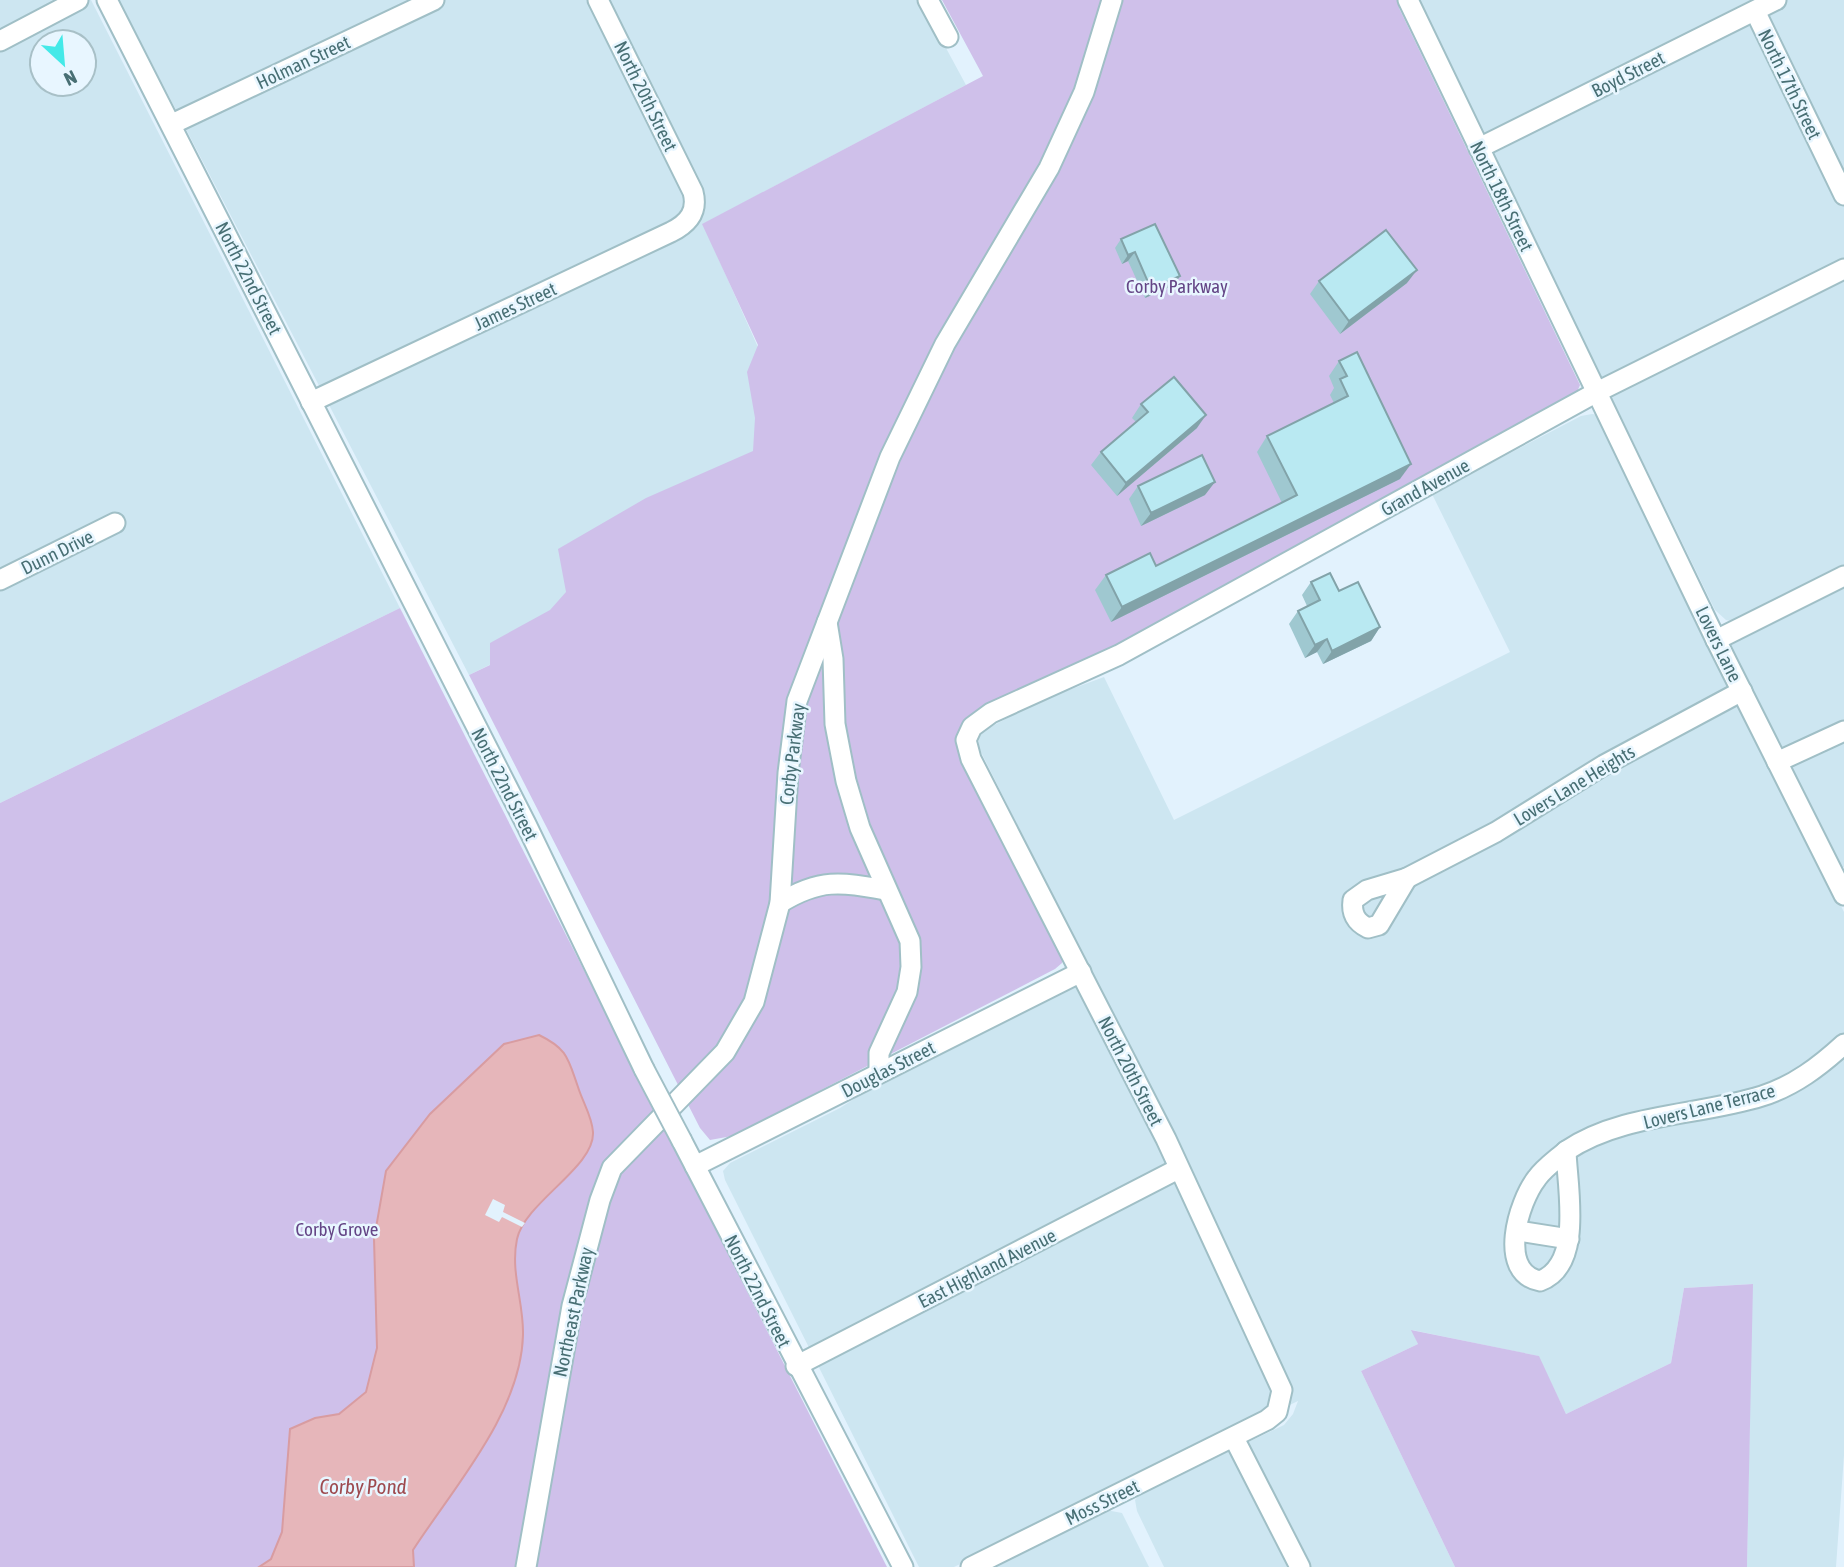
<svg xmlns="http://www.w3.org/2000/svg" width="1844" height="1567" viewBox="0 0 1844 1567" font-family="'Asap Condensed',sans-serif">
<rect width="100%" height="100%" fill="#e2f2fd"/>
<g fill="#cde6f1" fill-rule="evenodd">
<path d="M0,0h91l309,608 -400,195zM42,42h42v42h-42z"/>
<polygon points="119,0 920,0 966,85 703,224 802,446 599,611 469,675"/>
<polygon points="1418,0 1844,0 1844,566 1736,622 1726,620 1715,610"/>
<polygon points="1592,414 1599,415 1713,650 1844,586 1844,867 1826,876 1844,912 1844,1455 1836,1567 1747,1567 1752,1284 1684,1288 1671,1363 1566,1414 1538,1356 1412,1330 1418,1344 1361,1371 1455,1567 1164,1567 1137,1511 1135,1500 1141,1493 1284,1425 1293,1414 1298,1401 954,1567 919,1567 725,1180 723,1171 730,1163 840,1108 871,1088 1093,977 979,748 978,738 981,732 1042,700 1104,677 1174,820 1510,652 1432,494 1581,416"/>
<polygon points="1106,1510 1122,1513 1149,1567 993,1567"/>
</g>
<g fill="#cfc0ea">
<path d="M942,0h471l-14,8 181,377 -3,7c-197,110 -393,227 -600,318 -18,15 -24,28 -16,51l101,194v8l-7,6 -323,167 -22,4 -10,-12 -231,-453 21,-10v-22l60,-33 16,-18 -8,-43 88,-51 107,-47 2,-33 -8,-46 11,-27 -56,-121 281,-148z"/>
<polygon points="400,608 887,1567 0,1567 0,803"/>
<polygon points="1753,1284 1747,1567 1455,1567 1361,1371 1418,1344 1411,1330 1539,1356 1566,1414 1671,1363 1684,1288"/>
</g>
<path fill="#e6b6ba" stroke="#d89ca1" stroke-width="2" d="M539,1035c29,14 29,24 39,52 5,16 14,29 15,45 2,35 -68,70 -76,107 -7,33 7,64 6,96 -2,78 -70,153 -110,215l1,17h-155l12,-8 11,-27 8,-103 25,-11 24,-4 27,-22 11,-44 -3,-109 12,-68 44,-57 74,-70z"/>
<polygon fill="#e2f2fd" points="493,1199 505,1205 503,1212 525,1223 522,1227 502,1217 499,1222 485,1215"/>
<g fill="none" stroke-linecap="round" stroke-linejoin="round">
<defs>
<g id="minor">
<polyline points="107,0 526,824 644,1069"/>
<polyline points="928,0 948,37"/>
<polyline points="1408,0 1716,640 1844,895"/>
<polyline points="1755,11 1844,195"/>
<polyline points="0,41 78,0"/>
<polyline points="172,124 434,0"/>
<polyline points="1479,148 1776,0"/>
<path d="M311,402l360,-170c18,-9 27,-21 22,-40l-95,-192"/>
<polyline points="0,580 115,523"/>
<polyline points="827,622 833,659 835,724 846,781 860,828 910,941 911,967 907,992 879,1053 879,1072"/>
<polyline points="1716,640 1844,576"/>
<polyline points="1777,762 1844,731"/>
<polyline points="1407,878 1496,832 1604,765 1742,691"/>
<path d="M1407,878l-28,47 -11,3c-12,-6 -17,-14 -15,-28l14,-10z"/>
<path d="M780,903c40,-25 61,-21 106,-13"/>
<polyline points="682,1141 903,1567"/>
<path d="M1566,1151c1,35 18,114 -26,130 -43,-8 -22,-79 -3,-103 7,-10 20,-19 29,-27z"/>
<path d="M1566,1151c56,-38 133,-35 196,-55 32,-10 58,-30 82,-52"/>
<polyline points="695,1166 1081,972"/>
<polyline points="1518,1231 1569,1239"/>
<polyline points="796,1366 1178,1169"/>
<polyline points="1234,1438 1300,1567"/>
<polyline points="526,1567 572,1306 600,1200 612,1168 725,1052 754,1002 780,903 788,773 797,701 890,457 945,344 1049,168 1084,92 1112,0"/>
<polyline points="971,1567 1267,1420 1277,1412 1282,1390 1166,1139 971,759 966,740 972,727 991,713 1119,655 1597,392 1844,269"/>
</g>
</defs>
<use href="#minor" stroke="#a0bfc6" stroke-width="23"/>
<use href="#minor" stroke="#fff" stroke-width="19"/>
<defs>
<polyline id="minor-bridge" points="644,1069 682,1141"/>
</defs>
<use href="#minor-bridge" stroke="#a0bfc6" stroke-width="23" stroke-linecap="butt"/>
<use href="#minor-bridge" stroke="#fff" stroke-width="19"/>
</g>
<g fill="#9fc8d0">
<polygon points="1121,239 1180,276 1174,285 1145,298 1128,261 1122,264 1115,248"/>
<polygon points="1319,281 1407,283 1340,334 1310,294"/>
<polygon points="1339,361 1400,479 1111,622 1095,590 1106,575 1156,566 1282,503 1257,452 1267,436 1334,403 1330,395 1334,388 1329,376"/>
<polygon points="1141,404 1197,428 1117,496 1091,465 1101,452 1136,422 1132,418"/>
<polygon points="1138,486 1205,495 1141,526 1129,499"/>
<polygon points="1311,582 1339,591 1380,627 1371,641 1323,664 1317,652 1305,658 1289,624 1298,611 1307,606 1302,595"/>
</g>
<g fill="#82a3a9">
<polygon points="1135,252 1128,261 1122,264 1128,255"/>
<polygon points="1417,270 1407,283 1340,334 1349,321"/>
<polygon points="1180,276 1174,285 1145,298 1151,289"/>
<polygon points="1206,415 1197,428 1117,496 1126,483"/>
<polygon points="1411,464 1400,479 1111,622 1122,607"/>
<polygon points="1215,482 1205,495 1141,526 1151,513"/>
<polygon points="1380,627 1371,641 1323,664 1332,651"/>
<polygon points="1327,639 1317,652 1305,658 1315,645"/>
</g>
<g fill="#b9e9f2" stroke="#82a3a9" stroke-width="2">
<polygon points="1155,224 1180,276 1151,289 1135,252 1128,255 1121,239"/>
<polygon points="1386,230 1417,270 1349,321 1319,281"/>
<polygon points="1357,352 1411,464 1122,607 1106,575 1150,553 1156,566 1297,495 1267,436 1348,396 1340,379 1347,376 1339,361"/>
<polygon points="1174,377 1206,415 1126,483 1101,452 1148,412 1141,404"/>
<polygon points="1202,455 1215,482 1151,513 1138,486"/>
<polygon points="1330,573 1339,591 1358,582 1380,627 1332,651 1327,639 1315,645 1298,611 1320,600 1311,582"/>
</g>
<g text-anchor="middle" stroke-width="5" stroke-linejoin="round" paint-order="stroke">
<g font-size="19" fill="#486f74" stroke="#e8f6ff">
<text transform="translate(303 62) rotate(-25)" y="7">Holman Street</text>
<text transform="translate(1628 74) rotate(-27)" y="7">Boyd Street</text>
<text transform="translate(1790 84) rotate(64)" y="7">North 17th Street</text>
<text transform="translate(646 96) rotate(64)" y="7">North 20th Street</text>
<text transform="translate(1502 196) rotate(64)" y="7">North 18th Street</text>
<text transform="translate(249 278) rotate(63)" y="7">North 22nd Street</text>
<text transform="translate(515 306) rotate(-25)" y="7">James Street</text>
<text transform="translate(1425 487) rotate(-29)" y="7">Grand Avenue</text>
<text transform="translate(57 552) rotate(-26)" y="7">Dunn Drive</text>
<text transform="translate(1719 644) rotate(64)" y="7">Lovers Lane</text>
<text transform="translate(792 754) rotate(-83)" y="7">Corby Parkway</text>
<text transform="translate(505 784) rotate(63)" y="7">North 22nd Street</text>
<text transform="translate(1574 785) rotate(-31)" y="7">Lovers Lane Heights</text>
<text transform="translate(888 1069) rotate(-27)" y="7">Douglas Street</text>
<text transform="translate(1131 1071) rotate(63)" y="7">North 20th Street</text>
<text transform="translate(1709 1106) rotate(-14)" y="7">Lovers Lane Terrace</text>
<text transform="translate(987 1268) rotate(-27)" y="7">East Highland Avenue</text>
<text transform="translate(758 1291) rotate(63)" y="7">North 22nd Street</text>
<text transform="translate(573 1312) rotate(-78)" y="7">Northeast Parkway</text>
<text transform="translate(1102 1502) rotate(-26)" y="7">Moss Street</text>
</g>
<g font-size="19" fill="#644586" stroke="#e8f6ff">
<text x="1177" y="293">Corby Parkway</text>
<text x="337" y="1236">Corby Grove</text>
</g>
<g font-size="21" font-style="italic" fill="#9e4a4f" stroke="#e8f6ff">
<text x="363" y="1494">Corby Pond</text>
</g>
</g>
<g transform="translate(63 63) rotate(154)"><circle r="33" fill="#e8f6ff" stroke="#a8c0c7" stroke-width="2"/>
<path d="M0-5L12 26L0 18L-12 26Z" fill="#44e9e8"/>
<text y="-10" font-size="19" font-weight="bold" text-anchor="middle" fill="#486f74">N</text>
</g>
</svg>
